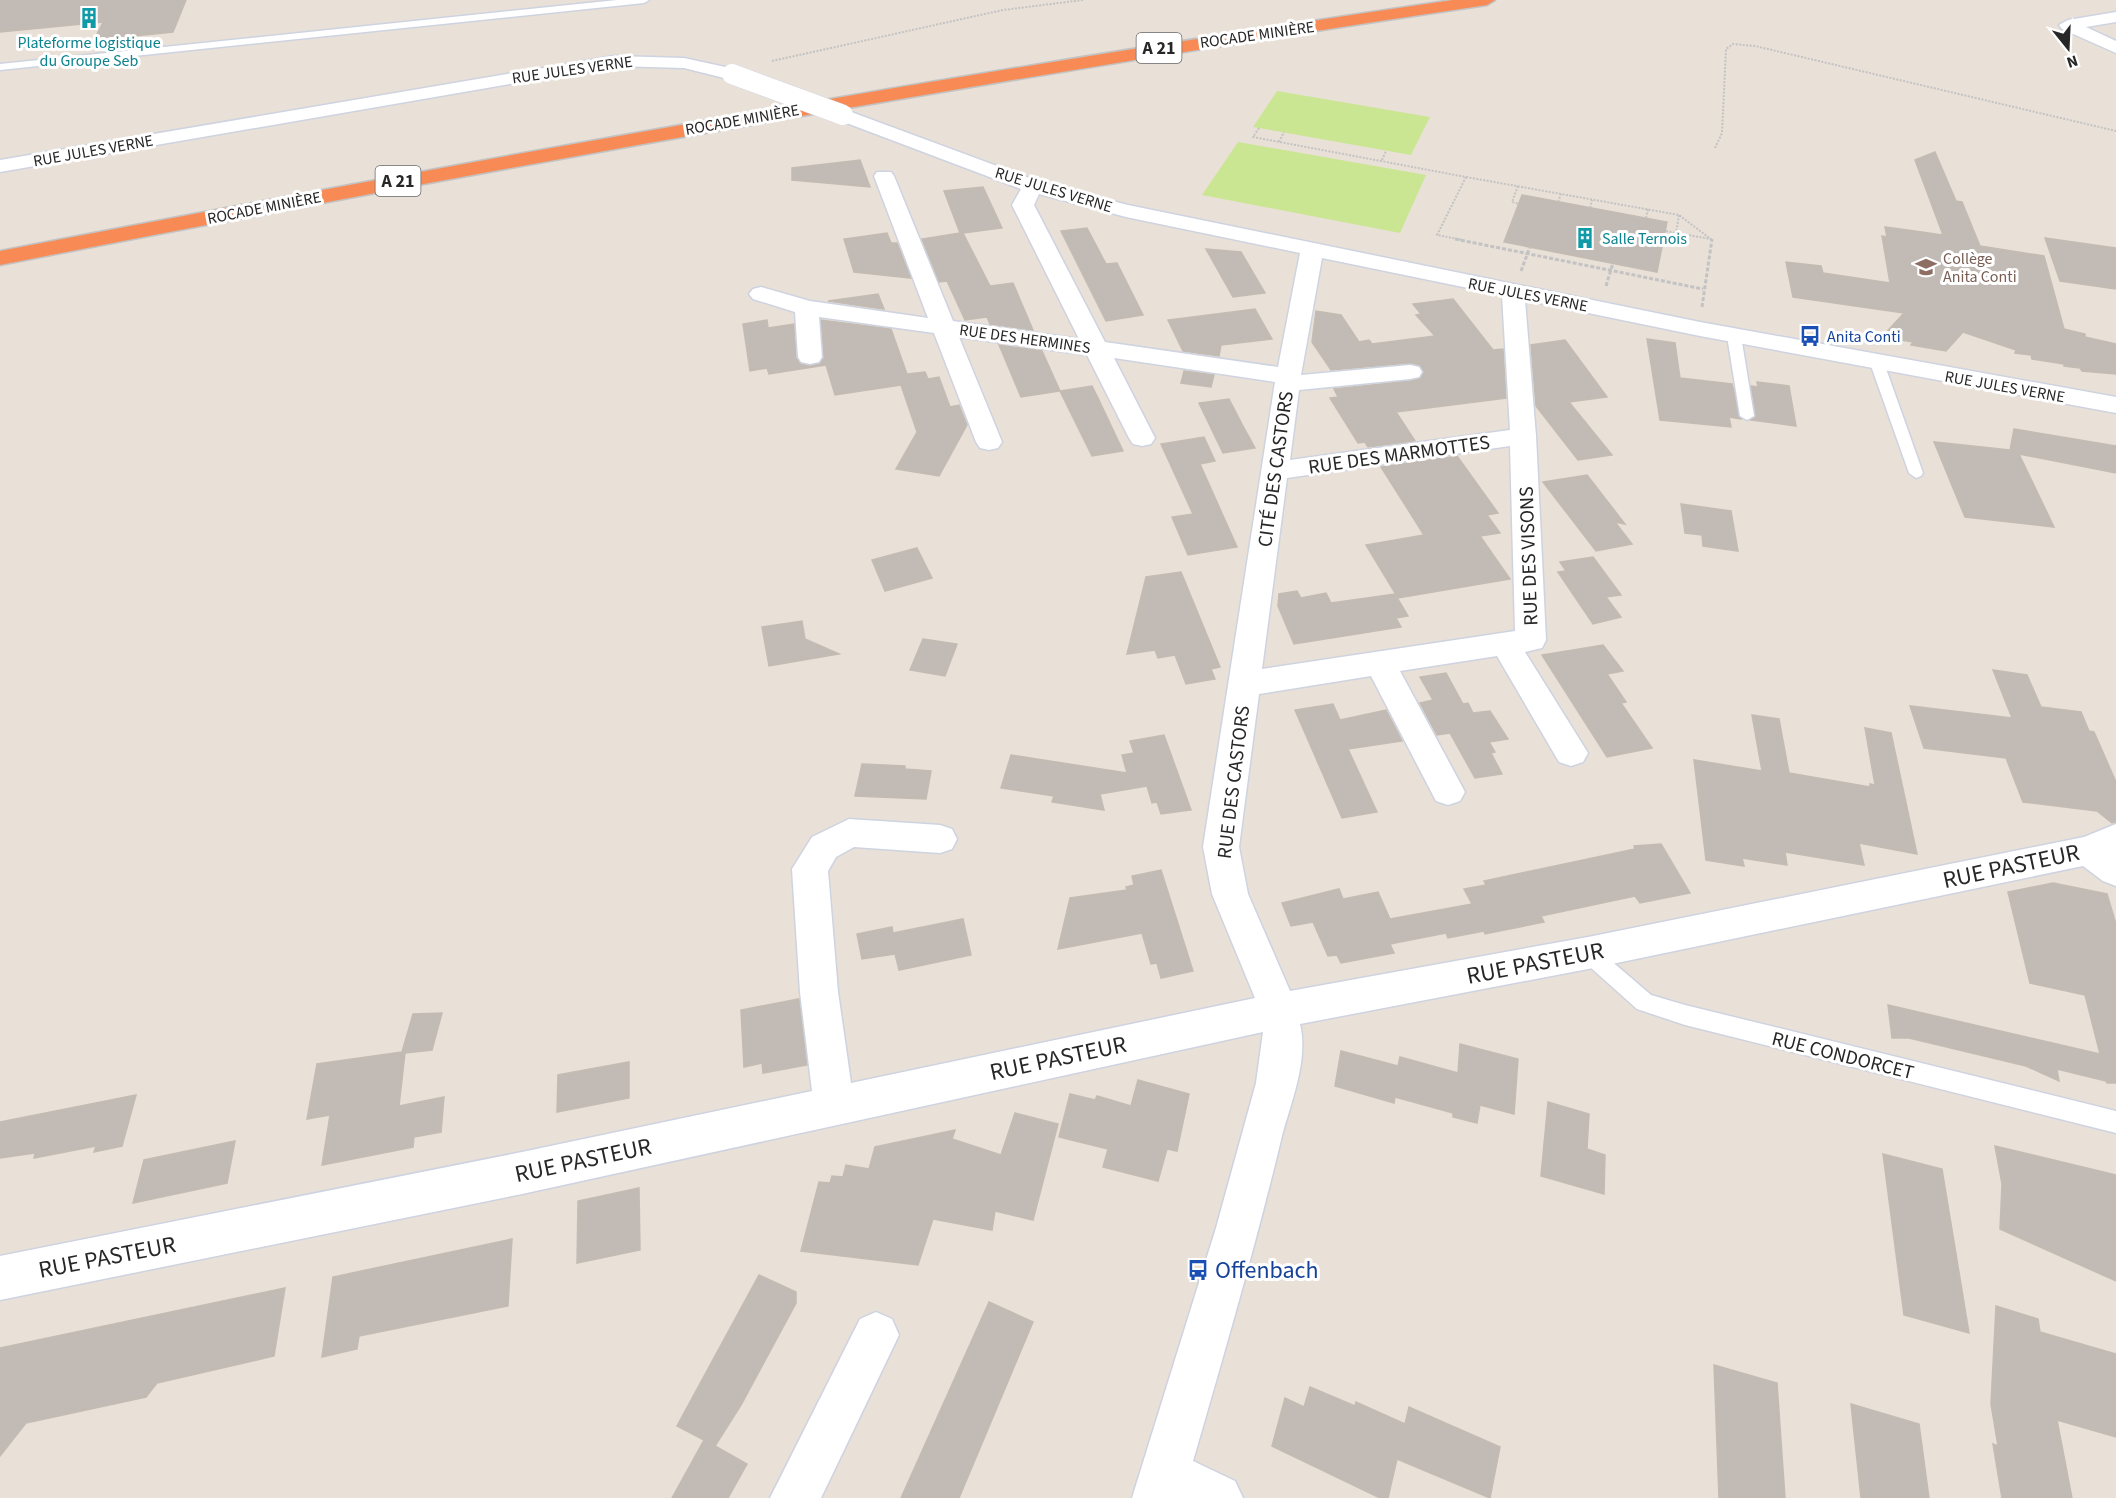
<svg xmlns="http://www.w3.org/2000/svg" width="2116" height="1498" viewBox="0 0 2116 1498" font-family="'Source Sans 3',sans-serif">
<rect width="100%" height="100%" fill="#e9e0d8"/>
<g fill="#cbe692">
<polygon points="1277,91 1430,117 1411,155 1253,127"/>
<polygon points="1238,142 1426,175 1400,233 1202,195"/>
</g>
<g fill="#c1bab5" stroke="#c4bcb2" stroke-width="1.5">
<polygon points="0,0 186,0 173,32 94,40 103,22 0,32"/>
<polygon points="1935,152 1956,201 1962,202 1980,246 2044,256 2064,329 2085,334 2085,337 2116,344 2116,374 2082,371 2080,368 2064,366 2064,364 2032,359 2031,355 2015,353 2016,350 1963,332 1946,351 1911,345 1913,342 1882,337 1904,313 1793,297 1786,262 1821,266 1823,273 1890,283 1882,236 1887,237 1885,227 1943,235 1915,160"/>
<polygon points="860,160 870,187 792,180 792,168"/>
<polygon points="983,187 1002,228 963,233 990,286 1013,283 1033,330 990,324 987,317 965,320 947,281 939,282 922,239 960,233 944,191"/>
<polygon points="1522,195 1667,222 1657,272 1504,242"/>
<polygon points="1087,228 1106,264 1117,263 1143,315 1106,321 1061,231"/>
<polygon points="887,233 891,243 897,243 911,278 854,272 844,239"/>
<polygon points="2045,238 2116,248 2116,289 2060,281"/>
<polygon points="1206,249 1241,252 1265,293 1233,297"/>
<polygon points="878,294 884,309 828,301"/>
<polygon points="1453,299 1493,350 1503,349 1506,398 1396,412 1415,441 1368,447 1365,442 1358,443 1330,398 1338,397 1334,389 1410,381 1421,378 1424,371 1419,365 1410,363 1331,370 1312,342 1316,311 1341,315 1359,342 1369,340 1372,344 1435,336 1416,315 1421,314 1413,304"/>
<polygon points="1255,309 1272,339 1221,345 1219,356 1183,351 1168,320"/>
<polygon points="767,320 768,328 794,324 796,358 801,364 810,366 819,364 824,358 821,320 891,329 907,374 925,372 928,379 939,377 950,407 959,405 967,425 939,476 896,469 917,432 901,385 835,395 826,365 769,374 767,368 750,371 743,324"/>
<polygon points="1647,339 1675,343 1680,378 1732,384 1741,419 1729,417 1731,427 1660,420"/>
<polygon points="1565,340 1607,397 1569,402 1612,455 1578,460 1536,406 1531,345"/>
<polygon points="999,345 1042,351 1060,391 1021,397"/>
<polygon points="1184,371 1214,375 1211,387 1181,383"/>
<polygon points="1757,382 1789,386 1796,426 1751,420 1756,416 1751,386 1758,387"/>
<polygon points="1092,386 1098,398 1123,451 1092,456 1060,391"/>
<polygon points="1229,399 1243,426 1255,448 1223,453 1199,403"/>
<polygon points="2014,429 2116,446 2116,473 2019,454 2054,527 1965,517 1934,442 2010,450"/>
<polygon points="1204,437 1215,461 1200,464 1237,547 1188,555 1172,517 1193,514 1161,444"/>
<polygon points="1457,456 1498,513 1487,515 1500,533 1480,536 1510,579 1398,598 1366,545 1424,535 1381,467"/>
<polygon points="1587,475 1625,524 1615,522 1632,544 1596,551 1543,482"/>
<polygon points="1681,504 1731,511 1738,551 1703,546 1702,535 1685,533"/>
<polygon points="917,548 932,578 885,591 872,560"/>
<polygon points="1593,557 1621,595 1606,597 1621,617 1593,624 1558,572 1566,571 1560,562"/>
<polygon points="1181,572 1220,667 1211,669 1215,679 1186,684 1175,655 1158,658 1155,650 1127,654 1146,577"/>
<polygon points="1297,591 1301,598 1326,593 1331,603 1395,594 1408,616 1396,618 1401,627 1294,644 1278,606 1279,594"/>
<polygon points="802,621 805,639 839,654 769,666 762,627"/>
<polygon points="923,639 957,644 945,676 910,670"/>
<polygon points="1603,645 1623,671 1607,674 1626,702 1621,703 1652,748 1607,757 1542,655"/>
<polygon points="1993,670 2027,675 2041,707 2081,712 2089,731 2094,732 2116,782 2116,822 2112,823 2097,811 2023,802 2006,758 1924,748 1910,706 2012,718"/>
<polygon points="1446,673 1463,704 1468,703 1473,713 1490,711 1508,739 1489,742 1495,752 1491,753 1502,774 1475,778 1450,733 1437,735 1420,703 1433,700 1420,677"/>
<polygon points="1333,704 1340,720 1386,710 1402,741 1348,749 1377,812 1342,818 1295,710"/>
<polygon points="1752,715 1779,719 1789,773 1870,787 1870,784 1875,785 1865,728 1891,733 1917,854 1859,843 1864,865 1785,852 1787,865 1742,858 1744,866 1706,860 1694,760 1762,771"/>
<polygon points="1164,735 1191,810 1161,814 1157,802 1152,803 1147,786 1100,794 1104,810 1052,802 1054,796 1001,788 1011,755 1127,773 1122,755 1134,753 1130,741"/>
<polygon points="862,764 905,766 905,769 931,771 926,799 855,796"/>
<polygon points="1661,844 1690,893 1640,903 1635,896 1541,916 1544,922 1485,934 1484,931 1448,938 1446,933 1390,944 1394,953 1341,963 1337,955 1328,956 1313,922 1291,926 1282,903 1339,889 1343,899 1378,892 1390,919 1472,904 1464,889 1486,885 1484,881 1635,849 1634,846"/>
<polygon points="1161,870 1193,971 1161,978 1157,963 1151,964 1142,933 1058,949 1070,898 1127,890 1126,887 1134,885 1132,876"/>
<polygon points="2053,883 2107,894 2116,924 2116,1083 2107,1083 2106,1081 2057,1069 2059,1081 2026,1066 1909,1038 1892,1038 1888,1005 2100,1054 2085,995 2030,983 2008,892"/>
<polygon points="963,919 971,955 899,970 895,954 862,959 857,934 892,927 893,933"/>
<polygon points="799,999 807,1065 763,1073 762,1063 744,1067 741,1010"/>
<polygon points="442,1013 432,1050 405,1053 399,1106 444,1097 441,1132 414,1137 413,1147 322,1165 330,1115 307,1119 317,1064 402,1052 413,1014"/>
<polygon points="1460,1044 1518,1059 1514,1114 1480,1105 1477,1123 1453,1117 1453,1113 1395,1097 1394,1103 1335,1086 1341,1051 1398,1066 1400,1057 1458,1073"/>
<polygon points="629,1062 629,1098 557,1112 558,1075"/>
<polygon points="1138,1080 1189,1094 1177,1151 1167,1149 1158,1181 1103,1167 1108,1149 1059,1137 1070,1094 1095,1100 1097,1096 1131,1106"/>
<polygon points="136,1095 122,1146 94,1152 96,1146 34,1158 35,1153 0,1158 0,1122"/>
<polygon points="1548,1102 1589,1114 1587,1149 1605,1155 1604,1194 1541,1176"/>
<polygon points="1015,1113 1058,1124 1033,1220 995,1211 992,1230 933,1219 918,1265 801,1251 819,1182 830,1183 832,1176 843,1177 846,1165 869,1169 875,1147 955,1130 952,1139 1001,1155"/>
<polygon points="235,1141 227,1183 133,1203 144,1160"/>
<polygon points="1995,1146 2116,1175 2116,1281 2000,1229 2002,1184"/>
<polygon points="1883,1154 1942,1169 1969,1333 1904,1315"/>
<polygon points="639,1188 640,1250 577,1263 578,1201"/>
<polygon points="512,1239 508,1306 359,1336 357,1349 322,1357 333,1277"/>
<polygon points="759,1275 796,1292 796,1303 741,1405 715,1446 747,1464 728,1498 672,1498 704,1440 677,1426"/>
<polygon points="285,1288 274,1356 157,1383 146,1397 26,1423 0,1456 0,1348"/>
<polygon points="989,1302 1033,1322 959,1498 901,1498"/>
<polygon points="1996,1306 2038,1319 2040,1332 2116,1354 2116,1437 2057,1420 2072,1498 2002,1498 1993,1444 1998,1446 1991,1404"/>
<polygon points="1714,1365 1777,1383 1785,1498 1719,1498"/>
<polygon points="1310,1387 1355,1406 1356,1402 1405,1424 1409,1407 1500,1447 1490,1498 1397,1459 1388,1498 1380,1498 1272,1446 1285,1398 1304,1407"/>
<polygon points="1851,1404 1919,1424 1929,1498 1861,1498"/>
</g>
<g fill="none" stroke-linecap="round" stroke-linejoin="round">
<defs>
<g id="lane">
<polygon points="617,0 649,0 644,3 0,70 0,64"/>
<polygon points="1734,332 1741,336 1754,416 1747,420 1740,416 1727,336"/>
<polygon points="1877,359 1884,363 1923,473 1921,476 1916,478 1909,473 1870,363"/>
<polygon points="1588,944 1595,947 1651,995 1685,1005 2116,1111 2116,1133 1685,1025 1637,1009 1581,959 1578,953 1581,947"/>
</g>
<g id="street">
<polygon points="2116,12 2116,22 2086,27 2116,41 2116,53 2062,29 2059,25 2068,20"/>
<polygon points="614,56 684,58 739,70 741,74 732,80 684,68 614,66 0,172 0,160"/>
<path d="M843,109l197,73 88,23 572,117 416,75v16l-416,-77 -175,-36 11,136 10,204 -4,8 -17,4 63,101 -5,9 -12,4 -12,-4 -62,-106 -97,15 65,121 -5,9 -12,4 -12,-4 -65,-125 -112,18 -20,153 9,47 42,97 298,-54 496,-100 32,-13v62l-13,-5 -20,-15 -495,103 -288,55c9,37 -10,80 -19,116 -26,108 -57,214 -88,321l42,20 8,17h-111l84,-270 40,-145 7,-51 -741,162 -522,106v-44l522,-104 290,-61 -12,-99 -8,-123 20,-32 37,-18 91,6 12,4 5,10 -5,10 -12,4 -86,-6 -18,10 -8,14 10,121 13,91 404,-85 -43,-104 -9,-47 72,-465 -161,-24 41,80 -4,6 -9,2 -9,-2 -4,-6 -42,-83 -128,-18 43,105 -4,6 -9,2 -9,-2 -4,-6 -42,-109 -115,-16 3,40 -3,5 -9,2 -9,-2 -3,-5 -3,-45 -42,-13 -4,-5 4,-5 8,-2 49,14 118,17 -54,-142 3,-4h14l3,4 59,145 126,18 -67,-134 9,-16 -185,-70 -3,-4 3,-4zM1039,194l87,23 174,36 -22,114 -173,-25 -71,-137zM1322,258l180,37 8,135 -220,30 9,-70 111,-11 9,-2 3,-5 -3,-5 -9,-2 -109,10zM1510,446l5,185 -253,38 25,-191z"/>
<polygon points="876,1312 892,1319 899,1335 821,1498 770,1498 860,1319"/>
</g>
<path id="highway" d="M1453,0h42l-8,5c-498,74 -993,163 -1487,260v-14c483,-93 966,-180 1453,-251z"/>
</defs>
<use href="#lane" stroke="#ced3e0" stroke-width="3"/>
<use href="#street" stroke="#ced3e0" stroke-width="3"/>
<use href="#highway" stroke="#c3c3c3" stroke-width="3"/>
<g stroke="#c3c3c3" stroke-width="2" stroke-dasharray="2 1.5" stroke-linecap="butt">
<polyline points="772,61 1003,10 1083,0"/>
<polyline points="1259,128 1253,137 1466,177 1437,235 1463,240"/>
<polyline points="1279,142 1284,132"/>
<polyline points="1715,148 1722,133 1726,49 1733,44 1755,46 2116,131"/>
<polyline points="1382,160 1386,151"/>
<polyline points="1466,177 1679,215 1712,240"/>
<polyline points="1518,186 1512,202 1519,204"/>
<polyline points="1558,202 1561,194"/>
<polyline points="1590,208 1592,200"/>
<polyline points="1679,215 1676,233 1711,239"/>
<polyline points="1646,218 1648,209"/>
<polyline points="1666,231 1676,233"/>
</g>
<g stroke="#c3c3c3" stroke-width="3" stroke-dasharray="4 2" stroke-linecap="butt">
<polyline points="1455,239 1703,289"/>
<polyline points="1521,271 1530,247"/>
<polyline points="1606,286 1613,263"/>
<polyline points="1702,307 1712,239"/>
</g>
<use href="#lane" fill="#fff" fill-rule="evenodd"/>
<use href="#street" fill="#fff" fill-rule="evenodd"/>
<use href="#highway" fill="#f88b55" fill-rule="evenodd"/>
<defs>
<polyline id="street-bridge" points="732,74 843,115"/>
</defs>
<use href="#street-bridge" stroke="#ced3e0" stroke-width="21" stroke-linecap="butt"/>
<use href="#street-bridge" stroke="#fff" stroke-width="20"/>
</g>
<defs>
<symbol id="building-bare" viewBox="-9 -9 18 18"><path d="M-4-6H4V6H1V3H-1V6H-4ZM-2.5-4.3h1.7v1.8h-1.7ZM.8-4.3h1.7v1.8H.8ZM-2.5-1h1.7V.8h-1.7ZM.8-1h1.7V.8H.8Z" fill="#0f9aa8" stroke="#fff" stroke-width="2.5" paint-order="stroke"/></symbol>
<symbol id="school-bare" viewBox="-9 -9 18 18"><path d="M0-5L7-2L0 1L-7-2ZM-4 1L0 2.5L4 1V4Q0 6-4 4Z" fill="#8d6e63" stroke="#fff" stroke-width="2.5" paint-order="stroke"/></symbol>
<symbol id="bus-bare" viewBox="-9 -9 18 18"><path d="M-5-6H5V4H4V6H2V4H-2V6H-4V4H-5ZM-3.5-4V0h7V-4ZM-3.5 1.2v1.5H-2V1.2ZM2 1.2v1.5H3.5V1.2Z" fill="#1a4fb4" stroke="#fff" stroke-width="2.5" paint-order="stroke"/></symbol>
</defs>
<g fill-rule="evenodd">
<use href="#building-bare" x="74" y="3" width="30" height="30"/>
<use href="#building-bare" x="1570" y="223" width="30" height="30"/>
<use href="#school-bare" x="1911" y="252" width="30" height="30"/>
<use href="#bus-bare" x="1795" y="321" width="30" height="30"/>
<use href="#bus-bare" x="1183" y="1255" width="30" height="30"/>
</g>
<g text-anchor="middle" stroke-width="6" stroke-linejoin="round" paint-order="stroke">
<g font-size="16" fill="#272727" stroke="#fff">
<text transform="translate(1257 34) rotate(-8)" y="6">ROCADE MINIÈRE</text>
<text transform="translate(572 69) rotate(-8)" y="6">RUE JULES VERNE</text>
<text transform="translate(742 119) rotate(-10)" y="6">ROCADE MINIÈRE</text>
<text transform="translate(93 150) rotate(-10)" y="6">RUE JULES VERNE</text>
<text transform="translate(1054 189) rotate(17)" y="6">RUE JULES VERNE</text>
<text transform="translate(264 207) rotate(-11)" y="6">ROCADE MINIÈRE</text>
<text transform="translate(1528 294) rotate(11)" y="6">RUE JULES VERNE</text>
<text transform="translate(1025 338) rotate(8)" y="6">RUE DES HERMINES</text>
<text transform="translate(2005 386) rotate(10)" y="6">RUE JULES VERNE</text>
</g>
<g font-size="16" fill="#0d838f" stroke="#fff">
<text x="89" y="48">Plateforme logistique<tspan x="89" dy="18">du Groupe Seb</tspan></text>
<text x="1602" y="244" text-anchor="start">Salle Ternois</text>
</g>
<g font-size="16" fill="#785e54" stroke="#fff" text-anchor="start">
<text x="1943" y="264">Collège<tspan x="1943" dy="18">Anita Conti</tspan></text>
</g>
<g font-size="16" fill="#164399" stroke="#fff" text-anchor="start">
<text x="1827" y="342">Anita Conti</text>
</g>
<g fill="#fff" stroke="#686868" stroke-width="1.5">
<rect x="1136.5" y="33" width="45" height="30" rx="4.5"/>
<rect x="375.5" y="166" width="45" height="30" rx="4.5"/>
</g>
<g font-size="18" font-weight="bold" fill="#272727">
<text x="1159" y="54">A 21</text>
<text x="398" y="187">A 21</text>
</g>
<g font-size="20" fill="#272727" stroke="#fff">
<text transform="translate(1399 454) rotate(-8)" y="7">RUE DES MARMOTTES</text>
<text transform="translate(1275 469) rotate(-82)" y="7">CITÉ DES CASTORS</text>
<text transform="translate(1528 556) rotate(-92)" y="7">RUE DES VISONS</text>
<text transform="translate(1233 782) rotate(-83)" y="7">RUE DES CASTORS</text>
<text transform="translate(1843 1055) rotate(14)" y="7">RUE CONDORCET</text>
</g>
<g font-size="24" fill="#272727" stroke="#fff">
<text transform="translate(2011 866) rotate(-12)" y="8">RUE PASTEUR</text>
<text transform="translate(1535 963) rotate(-11)" y="8">RUE PASTEUR</text>
<text transform="translate(1058 1058) rotate(-12)" y="8">RUE PASTEUR</text>
<text transform="translate(583 1160) rotate(-12)" y="8">RUE PASTEUR</text>
<text transform="translate(107 1257) rotate(-11)" y="8">RUE PASTEUR</text>
</g>
<g font-size="24" fill="#164399" stroke="#fff" text-anchor="start">
<text x="1215" y="1278">Offenbach</text>
</g>
</g>
<g transform="translate(2068 48) rotate(162)" stroke="#ffffff" stroke-width="4.5" paint-order="stroke">
<path d="M0-4.5L10 22L0 15L-10 22Z" fill="#272727"/>
<text y="-9" font-size="16" font-weight="bold" text-anchor="middle" fill="#272727">N</text>
</g>
</svg>
